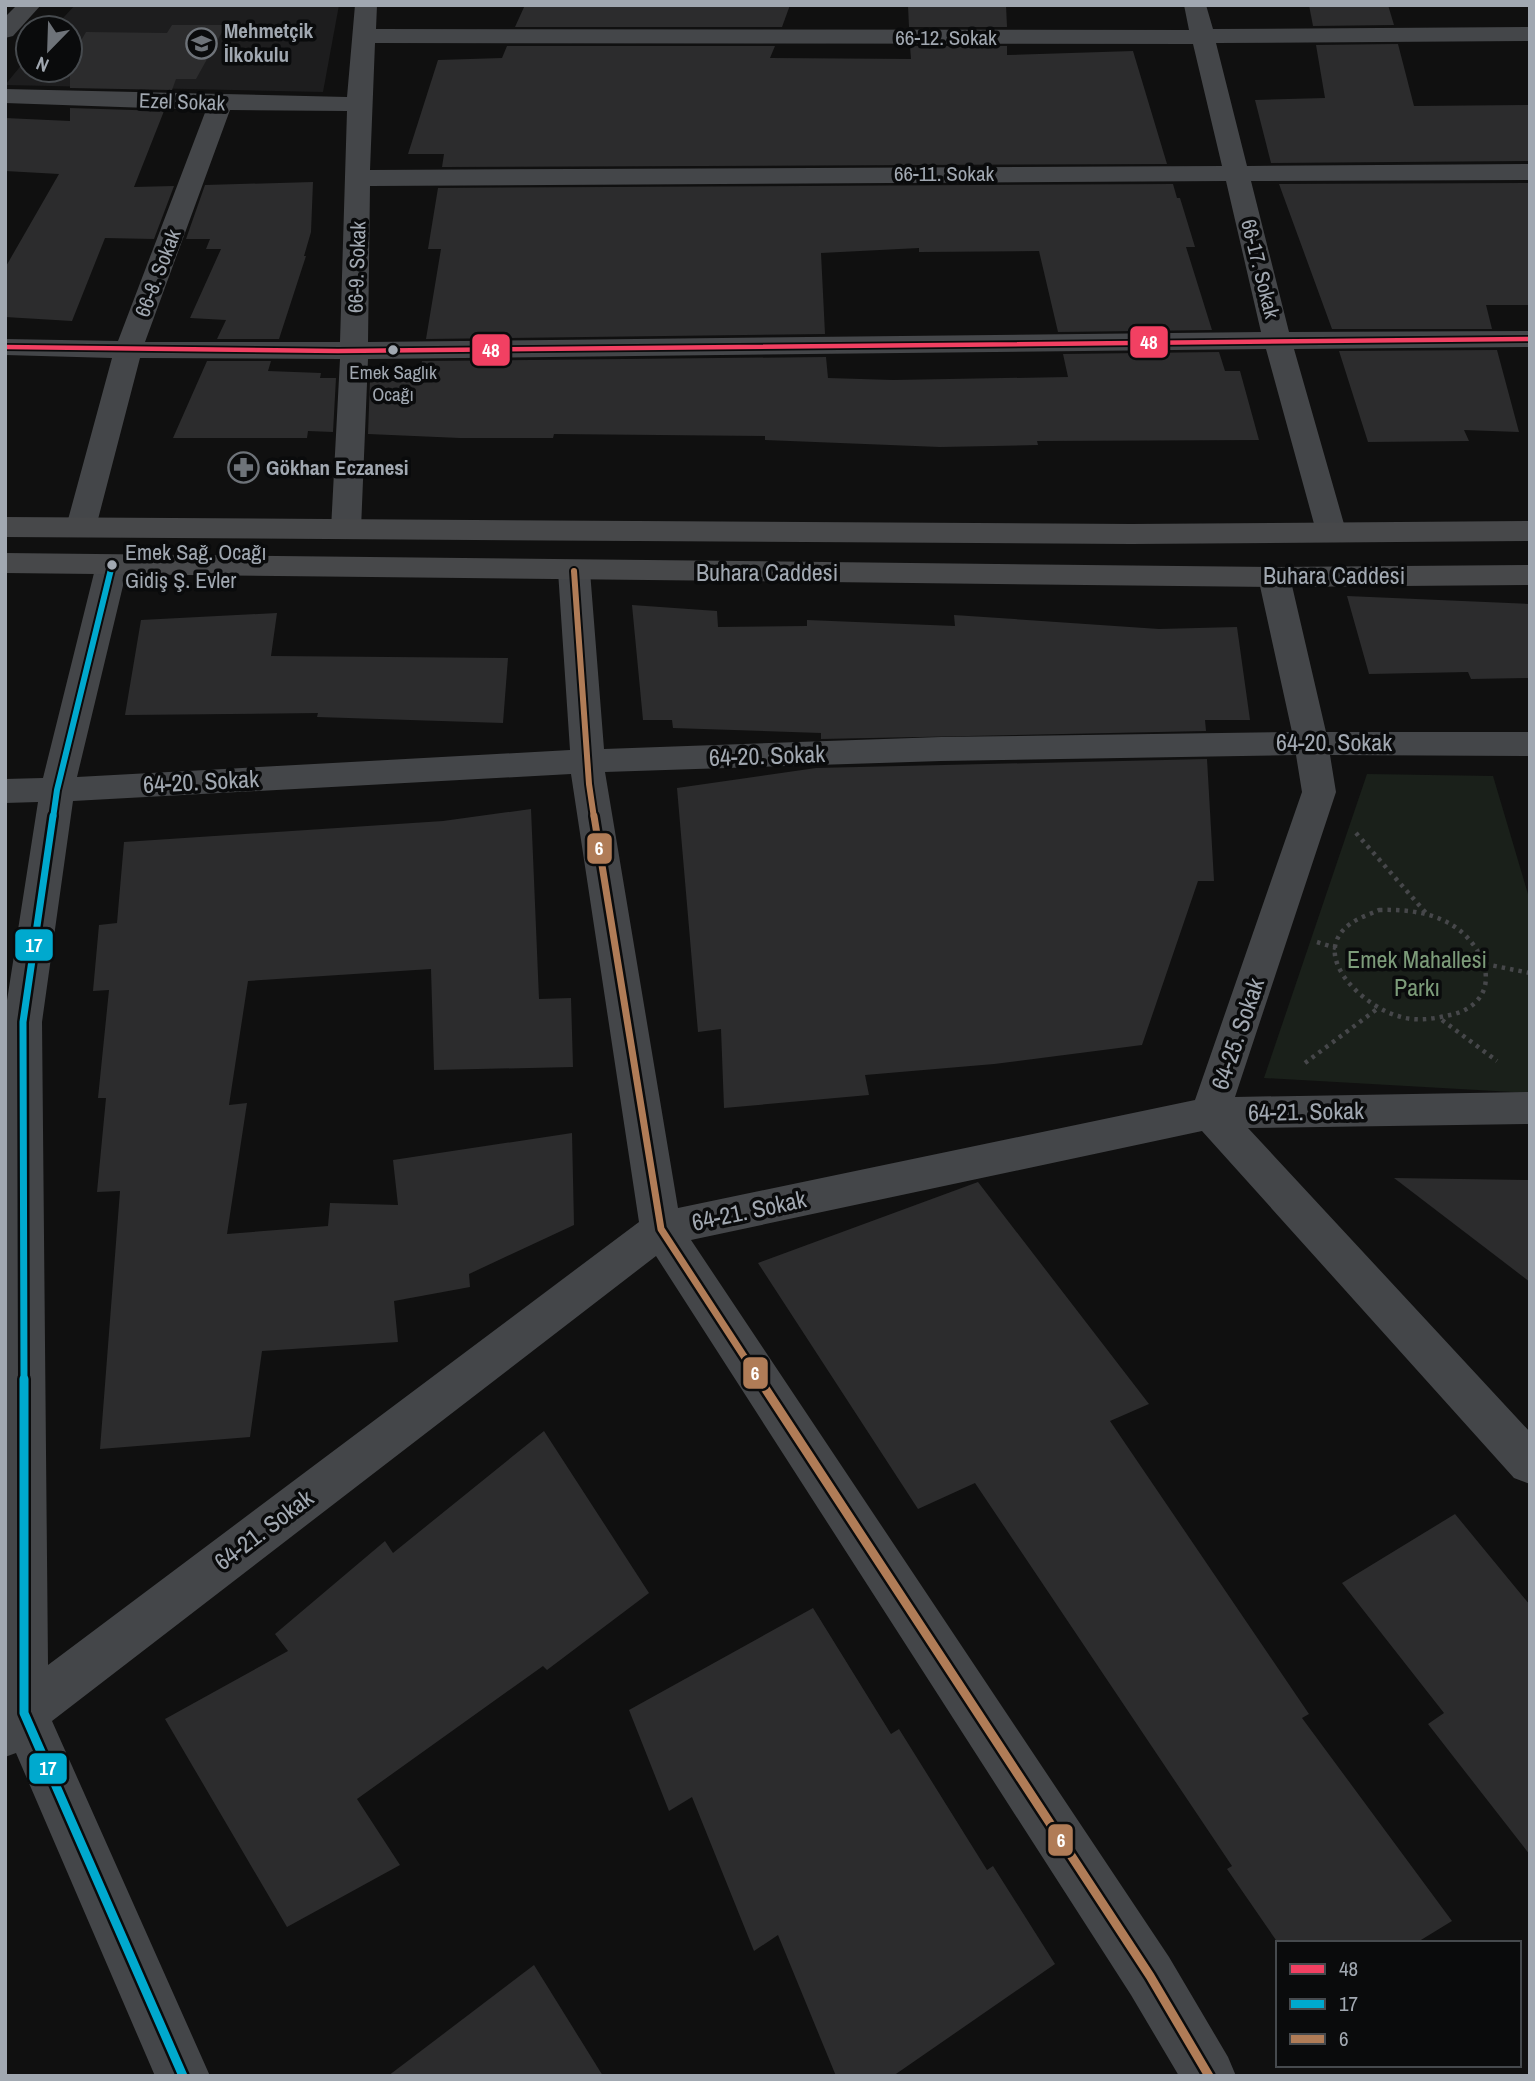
<svg xmlns="http://www.w3.org/2000/svg" width="1535" height="2081" viewBox="0 0 1535 2081" font-family="'Archivo Narrow',sans-serif">
<rect width="100%" height="100%" fill="#101010"/>
<polygon fill="#1d1d1e" points="75,5 339,5 323,92 5,85 28,57 28,70 70,70 70,28 54,28"/>
<polygon fill="#1a201a" points="1367,774 1493,776 1530,901 1530,1093 1264,1078"/>
<g fill="#2c2c2d">
<polygon points="525,5 790,5 782,27 515,27"/>
<polygon points="908,5 1006,5 1007,27 909,27"/>
<polygon points="1309,5 1388,5 1394,25 1313,26"/>
<polygon points="172,25 226,25 196,79 176,79 172,90 70,88 70,45 79,44 86,32 167,33"/>
<polygon points="1398,44 1414,106 1530,105 1530,161 1271,163 1255,100 1325,98 1316,45"/>
<polygon points="507,46 775,46 770,58 911,59 910,46 1007,46 1007,55 1133,51 1167,164 442,167 444,154 408,154 438,60 502,58"/>
<polygon points="70,108 164,111 134,187 174,186 154,239 105,238 72,321 5,317 5,268 59,174 5,171 5,118 70,121"/>
<polygon points="313,182 311,232 304,256 306,256 279,339 217,339 226,320 190,318 221,249 206,249 210,239 186,239 205,185"/>
<polygon points="1530,183 1530,305 1486,305 1492,329 1332,329 1279,184"/>
<polygon points="1173,184 1177,198 1180,198 1195,247 1186,247 1212,330 1058,332 1039,251 919,252 919,248 821,253 825,334 426,339 441,249 428,249 438,188"/>
<polygon points="1497,350 1519,432 1464,430 1469,441 1368,442 1339,351"/>
<polygon points="1219,352 1225,371 1240,371 1259,440 1037,441 1038,445 940,447 765,440 765,436 554,434 553,438 460,438 368,434 370,380 418,382 422,361 826,357 828,378 893,380 1068,377 1063,354"/>
<polygon points="207,361 271,361 268,371 321,373 320,378 336,378 333,432 308,431 307,438 173,438"/>
<polygon points="1347,596 1530,604 1530,678 1471,679 1468,672 1369,674"/>
<polygon points="632,605 717,611 718,627 807,626 807,620 955,626 954,615 1159,629 1237,627 1250,720 1205,720 1206,731 821,739 821,733 673,728 672,720 643,720"/>
<polygon points="277,613 271,656 508,658 503,723 317,717 318,713 125,715 141,620"/>
<polygon points="1207,759 1214,881 1198,881 1142,1045 994,1064 865,1075 869,1095 724,1108 721,1029 698,1032 677,788 816,768"/>
<polygon points="531,809 539,999 571,998 573,1067 434,1070 431,969 248,981 229,1105 247,1103 227,1234 328,1226 330,1203 398,1205 393,1160 572,1133 574,1225 469,1274 470,1287 394,1301 398,1342 262,1351 250,1437 100,1449 120,1191 97,1192 106,1098 98,1098 109,990 93,991 99,925 117,923 124,842 443,821"/>
<polygon points="1394,1178 1530,1180 1530,1282"/>
<polygon points="978,1182 1149,1404 1110,1421 1309,1714 1302,1718 1452,1921 1416,1943 1278,1943 1227,1869 1232,1866 975,1483 918,1509 758,1263"/>
<polygon points="544,1431 649,1593 547,1670 543,1666 357,1799 400,1865 287,1927 165,1719 288,1651 275,1634 385,1541 393,1553"/>
<polygon points="1455,1514 1530,1605 1530,1855 1428,1724 1444,1713 1342,1583"/>
<polygon points="813,1608 891,1734 899,1729 987,1870 993,1866 1055,1964 893,2076 836,2076 778,1935 754,1951 692,1797 669,1811 629,1710"/>
<polygon points="534,1965 603,2076 388,2076"/>
</g>
<g fill="none" stroke-linecap="round" stroke-linejoin="round">
<g stroke="#46474a" stroke-width="4.5" stroke-dasharray="3.5 5" stroke-linecap="butt">
<polyline points="1356,833 1426,913"/>
<path d="M1379,910c30,-1 62,3 85,24 14,14 25,32 21,52 -4,16 -19,26 -35,29 -17,4 -34,7 -52,1 -33,-9 -91,-60 -48,-92 8,-6 20,-10 29,-14z"/>
<polyline points="1317,942 1336,948"/>
<polyline points="1485,964 1530,973"/>
<polyline points="1442,1020 1497,1061"/>
<polyline points="1305,1063 1377,1009"/>
</g>
<g fill="#444649" fill-rule="evenodd">
<path d="M355,5h22l-1,24 813,1 -5,-25h22l7,24 317,-2v14l-314,2 31,123 283,-2v16l-279,1 38,151 241,-1v16l-236,2 52,182 -4,7 -11,3 -11,-3 -4,-7 -50,-182 -898,10 -7,170 -4,7 -11,3 -11,-3 -4,-7 9,-170 -200,-1 -44,169 -4,7 -11,3 -11,-3 -4,-7 46,-169 -107,-3v-16l113,2 88,-231 -201,-7v-14l342,8zM375,43l818,1 29,122 -852,4zM230,110l117,1 -7,231h-195zM1226,181l35,151 -893,10 2,-156z"/>
<path d="M112,555l11,3 5,7 -51,212 493,-27 -12,-179 5,-7 11,-3 11,3 5,7 14,178 337,-12 351,-5 -34,-155 5,-7 11,-3 11,3 5,7 36,155h204v24l-200,-1 6,37 -101,305 295,-5v32l-282,4 282,304v52l-16,-6 -312,-347 -511,109 478,717 59,100 8,19h-57l-48,-81 -475,-739 -604,465 158,355h-55l-139,-323 -11,4v-744l33,-211 -33,1v-24l38,-1 53,-213 5,-7zM1296,755l6,37 -107,308 -517,108 -73,-436 336,-11zM571,774l68,448 -591,443 -6,-643 31,-221z"/>
</g>
<polygon fill="#444649" fill-rule="evenodd" points="17,5 41,5 13,36 5,38 5,17"/>
<g fill="#47484a" fill-rule="evenodd">
<polygon points="5,517 1131,524 1530,521 1530,541 1131,544 5,537"/>
<polygon points="5,553 1274,567 1530,565 1530,585 1274,587 5,573"/>
</g>
<defs>
<polyline id="bus-1" points="5,347 338,351 1530,339"/>
<polyline id="bus-2-far2" points="53,818 57,790 112,565"/>
<polyline id="bus-2-far1" points="24,1381 23,1022 53,816"/>
<polyline id="bus-2" points="24,1379 24,1713 183,2076"/>
<polyline id="bus-3-far2" points="574,571 589,784 594,818"/>
<polyline id="bus-3-far1" points="594,816 661,1229 760,1381"/>
<polyline id="bus-3" points="759,1379 1150,1976 1209,2076"/>
</defs>
<use href="#bus-1" stroke="#0a0b0c" stroke-width="8"/>
<use href="#bus-2-far2" stroke="#0a0b0c" stroke-width="10"/>
<use href="#bus-2-far1" stroke="#0a0b0c" stroke-width="12"/>
<use href="#bus-2" stroke="#0a0b0c" stroke-width="14"/>
<use href="#bus-3-far2" stroke="#0a0b0c" stroke-width="10"/>
<use href="#bus-3-far1" stroke="#0a0b0c" stroke-width="12"/>
<use href="#bus-3" stroke="#0a0b0c" stroke-width="14"/>
<use href="#bus-1" stroke="#f24062" stroke-width="4.5"/>
<use href="#bus-2-far2" stroke="#00a9ce" stroke-width="6"/>
<use href="#bus-2-far1" stroke="#00a9ce" stroke-width="7"/>
<use href="#bus-2" stroke="#00a9ce" stroke-width="9"/>
<use href="#bus-3-far2" stroke="#b07c57" stroke-width="6"/>
<use href="#bus-3-far1" stroke="#b07c57" stroke-width="7"/>
<use href="#bus-3" stroke="#b07c57" stroke-width="9"/>
</g>
<defs>
<symbol id="school-ring" viewBox="-11 -11 22 22"><circle r="9.5" fill="#0a0b0c" stroke="#6e7379" stroke-width="1.5"/><path d="M0-5L7-2L0 1L-7-2ZM-4 1L0 2.5L4 1V4Q0 6-4 4Z" fill="#6e7379"/></symbol>
<symbol id="pharmacy-ring" viewBox="-11 -11 22 22"><circle r="9.5" fill="#0a0b0c" stroke="#6e7379" stroke-width="1.5"/><path d="M-2-6h4v4h4v4h-4v4h-4v-4h-4v-4h4Z" fill="#6e7379"/></symbol>
</defs>
<g fill-rule="evenodd">
<use href="#school-ring" x="184" y="26" width="35" height="35"/>
<use href="#pharmacy-ring" x="226" y="450" width="35" height="35"/>
</g>
<g fill="#a1a8b1" stroke="#0a0b0c" stroke-width="2.5">
<circle cx="393" cy="350" r="6"/>
<circle cx="112" cy="565" r="6"/>
</g>
<g text-anchor="middle" stroke-width="7" stroke-linejoin="round" paint-order="stroke">
<g font-size="19" fill="#a1a8b1" stroke="#0a0b0c">
<text x="393" y="379">Emek Saglık<tspan x="393" dy="22">Ocağı</tspan></text>
</g>
<g font-size="21" font-weight="bold" fill="#a1a8b1" stroke="#0a0b0c" text-anchor="start">
<text x="224" y="38">Mehmetçik<tspan x="224" dy="24">İlkokulu</tspan></text>
<text x="266" y="475">Gökhan Eczanesi</text>
</g>
<g font-size="21" fill="#a1a8b1" stroke="#0a0b0c">
<text x="946" y="45">66-12. Sokak</text>
<text transform="translate(182 102) rotate(2)" y="7">Ezel Sokak</text>
<text x="944" y="181">66-11. Sokak</text>
<text transform="translate(357 267) rotate(-88)" y="7">66-9. Sokak</text>
<text transform="translate(1260 269) rotate(76)" y="7">66-17. Sokak</text>
<text transform="translate(158 273) rotate(-69)" y="7">66-8. Sokak</text>
</g>
<g font-size="22" fill="#a1a8b1" stroke="#0a0b0c" text-anchor="start">
<text x="125" y="560">Emek Sağ. Ocağı<tspan x="125" dy="28">Gidiş Ş. Evler</tspan></text>
</g>
<g font-size="24" fill="#a1a8b1" stroke="#0a0b0c">
<text x="767" y="581">Buhara Caddesi</text>
<text x="1334" y="584">Buhara Caddesi</text>
<text x="1334" y="751">64-20. Sokak</text>
<text transform="translate(767 756) rotate(-2)" y="8">64-20. Sokak</text>
<text transform="translate(201 782) rotate(-3)" y="8">64-20. Sokak</text>
<text transform="translate(1238 1034) rotate(-71)" y="8">64-25. Sokak</text>
<text transform="translate(1306 1112) rotate(-1)" y="8">64-21. Sokak</text>
<text transform="translate(749 1211) rotate(-12)" y="8">64-21. Sokak</text>
<text transform="translate(264 1530) rotate(-37)" y="8">64-21. Sokak</text>
</g>
<g font-size="24" fill="#7c9b79" stroke="#0a0b0c">
<text x="1417" y="968">Emek Mahallesi<tspan x="1417" dy="28">Parkı</tspan></text>
</g>
</g>
<g stroke="#0a0b0c" stroke-width="2.5">
<rect x="1129" y="325" width="40" height="34" rx="7" fill="#f24062"/>
<rect x="471" y="333" width="40" height="34" rx="7" fill="#f24062"/>
<rect x="586" y="832" width="27" height="33" rx="7" fill="#b07c57"/>
<rect x="14" y="928" width="40" height="34" rx="7" fill="#00a9ce"/>
<rect x="742" y="1356" width="27" height="34" rx="7" fill="#b07c57"/>
<rect x="28" y="1752" width="40" height="33" rx="7" fill="#00a9ce"/>
<rect x="1047" y="1823" width="27" height="34" rx="7" fill="#b07c57"/>
</g>
<g font-size="19" text-anchor="middle" font-weight="bold" fill="#fff">
<text x="1149" y="349">48</text>
<text x="491" y="357">48</text>
<text x="599" y="855">6</text>
<text x="34" y="952">17</text>
<text x="755" y="1380">6</text>
<text x="48" y="1775">17</text>
<text x="1061" y="1847">6</text>
</g>
<rect width="1535" height="2081" fill="none" stroke="#a1a8b1" stroke-width="14"/>
<rect x="1276" y="1941" width="245" height="126" fill="#0a0b0c" stroke="#464a4e" stroke-width="2"/>
<rect x="1290" y="1964" width="35" height="10" fill="#f24062" stroke="#464a4e" stroke-width="2"/>
<text x="1339" y="1976" font-size="21" fill="#a1a8b1">48</text>
<rect x="1290" y="1999" width="35" height="10" fill="#00a9ce" stroke="#464a4e" stroke-width="2"/>
<text x="1339" y="2011" font-size="21" fill="#a1a8b1">17</text>
<rect x="1290" y="2034" width="35" height="10" fill="#b07c57" stroke="#464a4e" stroke-width="2"/>
<text x="1339" y="2046" font-size="21" fill="#a1a8b1">6</text>
<g transform="translate(49 49) rotate(203)"><circle r="33" fill="#0a0b0c" stroke="#464a4e" stroke-width="2"/>
<path d="M0-5L12 26L0 18L-12 26Z" fill="#6e7379"/>
<text y="-10" font-size="19" font-weight="bold" text-anchor="middle" fill="#a1a8b1">N</text>
</g>
</svg>
